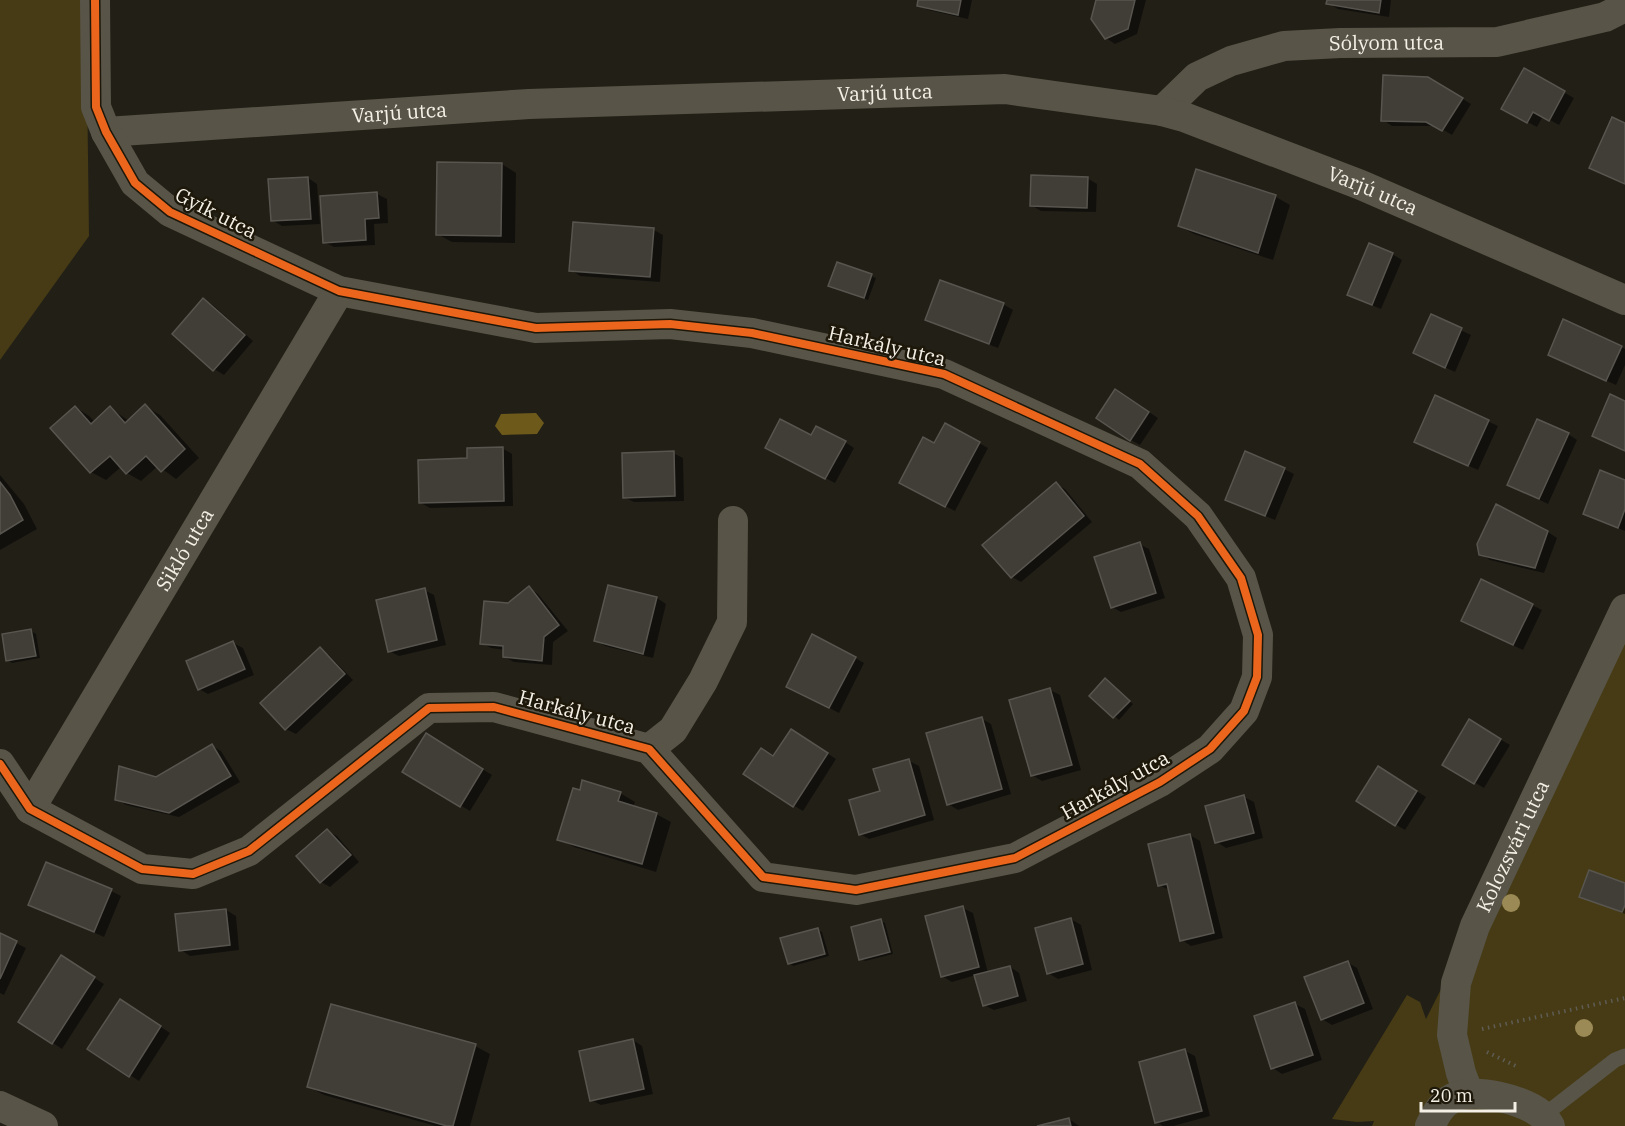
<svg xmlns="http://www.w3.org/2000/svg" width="1625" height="1126" viewBox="0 0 1625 1126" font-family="'IBM Plex Serif',serif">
<rect width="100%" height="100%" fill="#221f17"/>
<g fill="#463b14">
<polygon points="0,0 86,0 89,236 0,360"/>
<polygon points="1625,624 1625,1126 1372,1126 1374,1121 1357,1122 1332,1119 1407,995 1420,1002 1426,1019"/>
</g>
<polygon fill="#6d5a1b" points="536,413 544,423 537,434 502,435 495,426 501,414"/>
<g fill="#0007">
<polygon points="920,0 972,0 968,19 928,10 919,5"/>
<polygon points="1098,0 1146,0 1137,34 1115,44 1106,38"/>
<polygon points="1329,0 1391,0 1389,17 1338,9 1328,3"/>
<polygon points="1524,70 1574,98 1559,125 1543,116 1537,127 1503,109"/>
<polygon points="1428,78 1471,104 1452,135 1437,126 1392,126 1383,120"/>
<polygon points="502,164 516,173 515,243 452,242 437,234"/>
<polygon points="1197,171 1276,197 1290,205 1273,260 1194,234 1179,226"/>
<polygon points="308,178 317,184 320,224 282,226 272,220"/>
<polygon points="1087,178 1097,184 1096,212 1041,211 1031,205"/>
<polygon points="377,194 387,199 388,223 374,224 375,245 334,247 324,242"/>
<polygon points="654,230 663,235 660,282 580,276 571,270"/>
<polygon points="1392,254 1402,260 1381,309 1359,300"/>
<polygon points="838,264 876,278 868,300 835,288"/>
<polygon points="203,300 213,305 253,341 224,375 214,369"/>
<polygon points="1003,304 1013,310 998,348 937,325 927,319"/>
<polygon points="1431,316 1471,335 1455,372 1425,358"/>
<polygon points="1621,347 1625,349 1625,365 1616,385 1559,359"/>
<polygon points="1125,396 1158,418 1140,445 1131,440"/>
<polygon points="1436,397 1498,426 1478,470 1426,447"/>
<polygon points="145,406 160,415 199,458 176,479 158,466 141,481 127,473 121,467 106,480 91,472 52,429 75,407 89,416 95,422 110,408 129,421"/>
<polygon points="1568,434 1577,440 1548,504 1509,485"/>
<polygon points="812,437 845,442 854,448 835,483 776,453"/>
<polygon points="979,443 988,448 955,511 910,488 935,445"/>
<polygon points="502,448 512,454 513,506 430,508 421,503 469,460"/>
<polygon points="673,453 683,458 684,501 634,502 624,497"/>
<polygon points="1284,469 1294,474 1275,520 1237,504"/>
<polygon points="0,475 24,504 37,529 0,550"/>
<polygon points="1625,481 1625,531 1585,514"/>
<polygon points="1056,484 1065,489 1092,522 1021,582 1012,577"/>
<polygon points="1548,532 1557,538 1544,573 1490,560 1480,554"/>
<polygon points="1139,544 1149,549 1165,598 1121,612 1112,607"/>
<polygon points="529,588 538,594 568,631 553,642 552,665 514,662 504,657 505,650 491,648 482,643 508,605"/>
<polygon points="424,590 434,595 446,645 399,656 389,651"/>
<polygon points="657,598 666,604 653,658 605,646 596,641"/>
<polygon points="1532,605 1542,610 1523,650 1472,626"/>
<polygon points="31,631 36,634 40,658 12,663 8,660"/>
<polygon points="233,643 243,648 254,675 208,694 199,689"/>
<polygon points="320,649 329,655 353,680 296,734 286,729 262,703"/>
<polygon points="855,658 864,663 839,713 797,691"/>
<polygon points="1106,680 1133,704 1119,720 1091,695"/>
<polygon points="1050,690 1060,695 1081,770 1042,781 1032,775"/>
<polygon points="982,719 991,724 1011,794 958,810 948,804"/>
<polygon points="1469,721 1510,745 1484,788 1444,764"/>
<polygon points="426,735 492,775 470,811 404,772"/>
<polygon points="801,736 836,759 803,811 793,805 774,758"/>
<polygon points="212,746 221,751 240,782 179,817 126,805 117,799"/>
<polygon points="909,761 919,766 934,820 869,839 860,834 882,792"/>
<polygon points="1388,773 1426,797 1405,830 1395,824"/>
<polygon points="620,793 635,802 633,807 656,814 671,822 656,872 574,847 559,839"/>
<polygon points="1244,797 1254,802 1263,838 1226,848 1217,842"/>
<polygon points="327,831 337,836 359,862 330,887 321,882"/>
<polygon points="1190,835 1200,841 1223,938 1191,946 1182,940 1169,890 1159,885"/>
<polygon points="1625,884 1625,914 1581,896"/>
<polygon points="111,891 121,896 104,937 30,904"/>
<polygon points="963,908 973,913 988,973 1010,967 1019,973 1027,1001 994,1010 984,1005 976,975 952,982 942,976"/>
<polygon points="226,910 236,916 239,950 190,956 181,950"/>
<polygon points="1071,919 1081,925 1092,970 1058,979 1048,973"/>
<polygon points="881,921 885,923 893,954 865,961 861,959"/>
<polygon points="817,929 822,932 829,956 793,966 789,963"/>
<polygon points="0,935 26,948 4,995 0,993"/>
<polygon points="1347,962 1357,968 1373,1009 1332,1025 1322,1019"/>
<polygon points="71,963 104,984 62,1049 53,1043"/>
<polygon points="1295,1004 1305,1009 1322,1060 1282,1074 1273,1068"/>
<polygon points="130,1006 170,1033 139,1081 130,1075"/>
<polygon points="633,1040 642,1046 653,1094 601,1105 591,1100"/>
<polygon points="475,1046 490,1054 470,1126 436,1126 324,1095 309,1087"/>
<polygon points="1185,1051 1195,1056 1210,1116 1173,1126 1163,1126 1157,1122"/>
<polygon points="1069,1119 1079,1126 1043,1126"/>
</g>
<g fill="#403e37" stroke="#58554f" stroke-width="1.5">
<polygon points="918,0 961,0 958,15 917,6"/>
<polygon points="1096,0 1135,0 1128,29 1105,39 1091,19"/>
<polygon points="1327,0 1381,0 1379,13 1326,4"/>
<polygon points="1524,68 1565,91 1549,121 1533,112 1527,123 1501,109"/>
<polygon points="1383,75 1428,77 1463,98 1442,131 1426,122 1381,121"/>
<polygon points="1612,117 1625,123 1625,184 1589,168"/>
<polygon points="437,162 502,163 501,236 436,235"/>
<polygon points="1196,169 1276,195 1258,253 1178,226"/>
<polygon points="1031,175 1088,177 1087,208 1030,206"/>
<polygon points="308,177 311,219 271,221 268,179"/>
<polygon points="377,192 379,218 365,219 366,240 323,243 320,196"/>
<polygon points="573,222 654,228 650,277 569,271"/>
<polygon points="1369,243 1393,253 1372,305 1347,295"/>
<polygon points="837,262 872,274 864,298 828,286"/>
<polygon points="940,280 1004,303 989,344 925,320"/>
<polygon points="203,298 245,335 213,371 172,334"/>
<polygon points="1431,314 1462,328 1445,368 1413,353"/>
<polygon points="1563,319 1622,346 1606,381 1548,355"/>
<polygon points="1115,389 1149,412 1130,441 1096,418"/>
<polygon points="1610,394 1625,401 1625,451 1592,436"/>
<polygon points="1435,395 1489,420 1468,466 1414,442"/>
<polygon points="145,404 185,449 161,472 146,456 126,474 110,456 90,473 50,428 75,406 91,424 110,406 125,423"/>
<polygon points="780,419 811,435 816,426 846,441 825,479 765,448"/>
<polygon points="1537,419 1569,433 1539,499 1507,485"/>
<polygon points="945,423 980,442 945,507 899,483 923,437 934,443"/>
<polygon points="503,447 504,501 419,503 418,460 467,458 467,448"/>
<polygon points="674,451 675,496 623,498 622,453"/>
<polygon points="1245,451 1285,468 1265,516 1225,500"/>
<polygon points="1600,470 1625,480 1625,509 1618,528 1583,514"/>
<polygon points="0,482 10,495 23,520 0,534"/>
<polygon points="1056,482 1084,516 1011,578 982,545"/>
<polygon points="1496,504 1548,531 1535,568 1479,555 1477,544"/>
<polygon points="1140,542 1156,593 1111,608 1094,557"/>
<polygon points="1481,579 1533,604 1513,645 1461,621"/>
<polygon points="608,585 657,597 643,654 594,641"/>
<polygon points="529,586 559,625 544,637 542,661 503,657 503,646 480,644 484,601 508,603"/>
<polygon points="425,588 437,640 388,652 376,600"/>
<polygon points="31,629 36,656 6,661 2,634"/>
<polygon points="812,634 856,657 829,708 786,687"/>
<polygon points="233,641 245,669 198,690 186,661"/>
<polygon points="320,647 345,674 285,730 260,703"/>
<polygon points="1105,678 1130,701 1113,718 1089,696"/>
<polygon points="1050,688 1072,765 1031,776 1009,700"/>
<polygon points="982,717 1002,789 947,805 926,733"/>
<polygon points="1469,719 1501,739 1474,784 1442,765"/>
<polygon points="791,729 828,753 793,807 743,774 761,748 773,756"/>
<polygon points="426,733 483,769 460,807 402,772"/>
<polygon points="212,744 231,776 169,813 115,800 119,766 156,777"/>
<polygon points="909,759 925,815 859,835 849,800 880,791 873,769"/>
<polygon points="1378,766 1417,791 1395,826 1356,801"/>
<polygon points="582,780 621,792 618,801 657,813 642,864 557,840 573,788 580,790"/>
<polygon points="1244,795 1254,833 1215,843 1205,806"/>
<polygon points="327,829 351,855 320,883 296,856"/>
<polygon points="1190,834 1214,933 1180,941 1167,884 1158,886 1148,844"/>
<polygon points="46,862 112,889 94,932 28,905"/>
<polygon points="1589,870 1625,883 1625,905 1622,912 1579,897"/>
<polygon points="963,906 979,967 941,977 925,916"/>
<polygon points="226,909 230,945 179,951 175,914"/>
<polygon points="1071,918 1083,964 1047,974 1035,928"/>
<polygon points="881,919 890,952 859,960 851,927"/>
<polygon points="818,928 825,954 788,964 780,938"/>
<polygon points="0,933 17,941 0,979"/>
<polygon points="61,955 95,977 52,1044 18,1022"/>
<polygon points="1348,961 1364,1003 1321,1020 1304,977"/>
<polygon points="1010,966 1018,996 983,1006 974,975"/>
<polygon points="120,999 161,1026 129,1077 87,1049"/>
<polygon points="1295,1002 1313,1055 1271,1069 1254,1016"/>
<polygon points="331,1004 476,1044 453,1126 447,1126 307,1087"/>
<polygon points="633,1039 644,1089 590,1101 579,1051"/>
<polygon points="1185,1049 1202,1111 1155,1123 1139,1062"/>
<polygon points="1069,1118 1071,1126 1037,1126"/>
</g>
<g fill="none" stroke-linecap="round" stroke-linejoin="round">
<g stroke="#5f5c54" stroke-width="4" stroke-dasharray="1.5 4.5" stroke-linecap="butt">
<polyline points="1482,1029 1625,998"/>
<polyline points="1487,1052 1518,1067"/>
</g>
<polyline stroke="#585448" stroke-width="15" points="1543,1116 1615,1060 1625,1056"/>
<g stroke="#585448" stroke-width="30">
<path id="s1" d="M1162,111l35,-34 34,-16 53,-15 56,-3 157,-1 108,-25 20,-10"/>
<path id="s2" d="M106,132l423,-28 476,-15 157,22 22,6 177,68 264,115"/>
<polyline points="649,749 673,730 703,681 732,622 733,521"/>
<polyline points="0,764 30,809 142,869 193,874 249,851 429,708 494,707 649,749 763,877 856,890 1015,858 1160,782 1210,749 1244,711 1257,677 1258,635 1241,578 1198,516 1140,464 944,374 752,333 670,324 536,328 339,291 170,212 135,183 106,132 96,107 95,0"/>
<path id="s3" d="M30,809l309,-518"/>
<path id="s4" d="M1469,1094l-8,-21 -9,-38 4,-52 19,-57 150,-317"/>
<polyline points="0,1106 43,1126"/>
<path d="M1430,1126c6,-12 11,-22 23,-28 22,-11 71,2 89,17 3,3 5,7 8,11"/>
</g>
<defs>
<polyline id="cycleway" points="0,764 30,809 142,869 193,874 249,851 429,708 494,707 649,749 763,877 856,890 1015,858 1160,782 1210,749 1244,711 1257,677 1258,635 1241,578 1198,516 1140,464 944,374 752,333 670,324 536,328 339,291 170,212 135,183 106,132 96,107 95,0"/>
</defs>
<use href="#cycleway" stroke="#1d1809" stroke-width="11"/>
<use href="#cycleway" stroke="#eb651d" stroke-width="8"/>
</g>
<g fill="#9b8a56">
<circle cx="1511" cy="903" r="9"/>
<circle cx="1584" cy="1028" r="9"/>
</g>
<g text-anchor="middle" stroke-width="5" stroke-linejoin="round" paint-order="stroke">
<g font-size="20" fill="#f4f0e6" stroke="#1d1809">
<text dy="7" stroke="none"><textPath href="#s1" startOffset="244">Sólyom utca</textPath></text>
<text dy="7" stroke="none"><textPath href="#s2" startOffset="780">Varjú utca</textPath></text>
<text dy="7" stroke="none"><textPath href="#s2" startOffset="294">Varjú utca</textPath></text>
<text dy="7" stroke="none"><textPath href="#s2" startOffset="1284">Varjú utca</textPath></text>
<text transform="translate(216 213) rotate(27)" y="7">Gyík utca</text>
<text transform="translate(887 346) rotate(13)" y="7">Harkály utca</text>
<text dy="7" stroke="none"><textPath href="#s3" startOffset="302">Sikló utca</textPath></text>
<text transform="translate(577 712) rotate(15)" y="7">Harkály utca</text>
<text transform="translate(1115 785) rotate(-29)" y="7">Harkály utca</text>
<text dy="7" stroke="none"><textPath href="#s4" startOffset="262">Kolozsvári utca</textPath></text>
</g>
</g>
<path d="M1421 1102v9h94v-9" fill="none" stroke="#f4f0e6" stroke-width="3"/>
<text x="1430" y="1102" font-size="18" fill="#f4f0e6" stroke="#1d1809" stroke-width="4.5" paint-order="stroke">20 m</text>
</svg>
